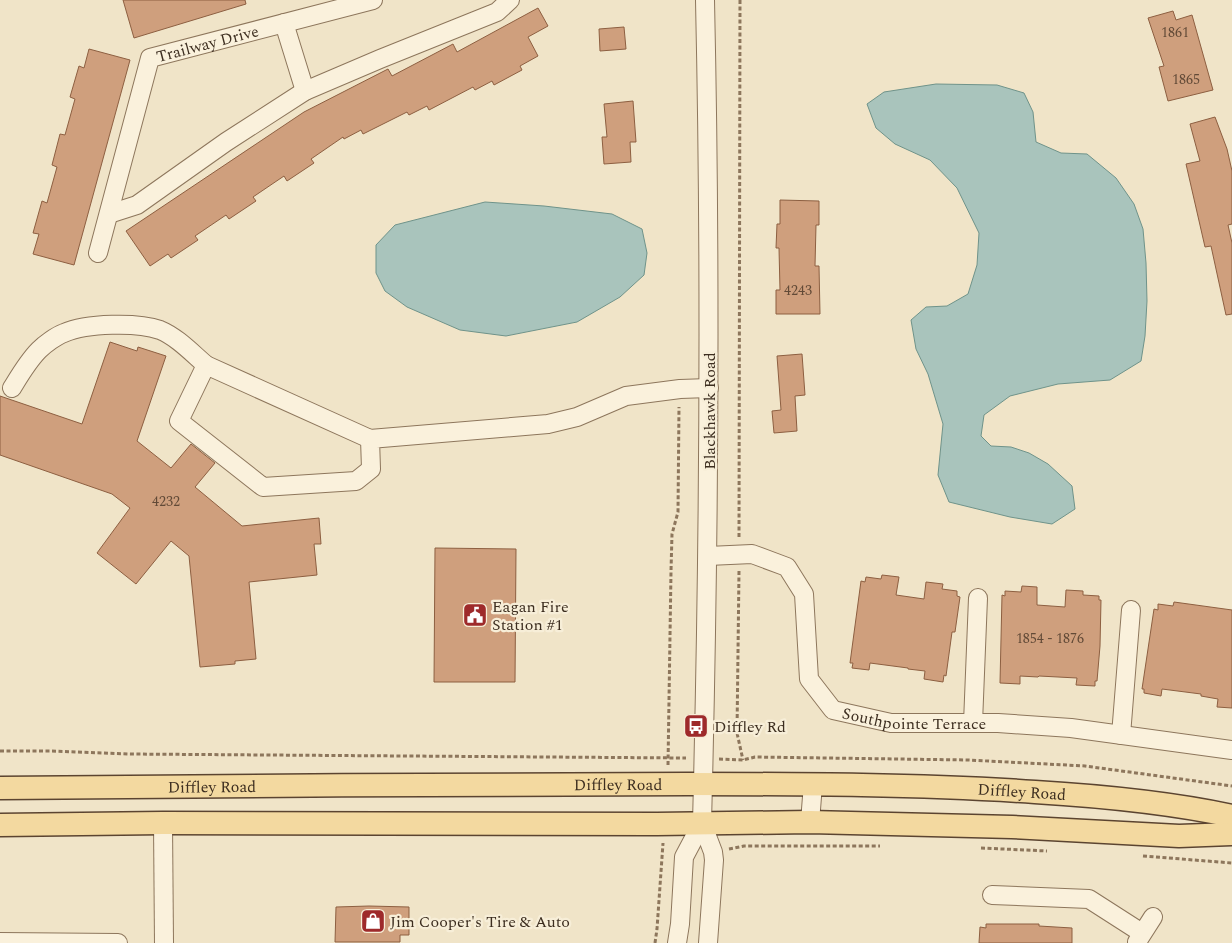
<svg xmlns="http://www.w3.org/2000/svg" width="1232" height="943" viewBox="0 0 1232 943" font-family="Spectral,serif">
<rect width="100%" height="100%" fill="#f0e4c8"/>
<g fill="#a9c4bc" stroke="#6f938a">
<polygon points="936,84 997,85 1024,93 1033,112 1036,142 1061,153 1087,154 1116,178 1134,204 1143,229 1146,263 1147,301 1145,336 1141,361 1110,380 1058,384 1010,396 984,415 981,436 991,446 1011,447 1029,453 1048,464 1072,486 1075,509 1052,524 1010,517 949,502 938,475 943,424 928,374 916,349 911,320 926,307 947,306 968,294 977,265 979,233 957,188 930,160 895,144 876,128 867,104 884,92"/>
<polygon points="485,202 544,206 612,214 642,229 647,253 644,275 620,297 577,322 506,336 460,330 407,307 385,291 376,273 376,245 395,225"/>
</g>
<g fill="#cf9f7d" stroke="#8d5f41">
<polygon points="123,0 245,0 246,4 134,38"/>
<polygon points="538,8 548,26 528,37 538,56 520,66 522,70 494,85 492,81 475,90 473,87 429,110 427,106 409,115 407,112 363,134 361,130 344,139 343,137 311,159 314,163 287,181 284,176 253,197 256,201 229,219 226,215 195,236 198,240 171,258 168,254 150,266 126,231 304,112 388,69 392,76 453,44 457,52"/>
<polygon points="1173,11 1176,20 1192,15 1213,90 1168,101 1159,67 1164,66 1148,18"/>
<polygon points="624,27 626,49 600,51 599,29"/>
<polygon points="89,49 130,60 74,265 33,254 39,234 33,233 42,201 47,203 57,167 52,165 60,134 65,135 75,99 70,97 79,66 84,68"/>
<polygon points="633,101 636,142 630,142 631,162 604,164 602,137 607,137 604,104"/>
<polygon points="1215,117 1227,149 1232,171 1232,224 1228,225 1232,243 1232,314 1226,315 1211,246 1205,247 1186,164 1200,161 1190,124"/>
<polygon points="780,200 819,201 819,225 816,225 815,266 819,266 820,314 776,314 776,290 780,290 779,248 776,248 777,224 780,224"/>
<polygon points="110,342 137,351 138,347 166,356 137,441 171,468 191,444 215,463 195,487 242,526 319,518 321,544 314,544 317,575 249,582 256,659 235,661 235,664 200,667 189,556 171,541 136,584 97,553 130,508 112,494 0,455 0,396 82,424"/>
<polygon points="802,354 805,395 795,396 797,431 774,433 772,411 781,410 777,356"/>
<polygon points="435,548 516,549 515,682 434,682"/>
<polygon points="882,575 899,577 896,595 924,599 926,582 943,584 942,589 957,591 957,596 960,597 955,632 952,632 946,676 944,675 943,682 924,679 925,671 908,669 908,668 870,663 869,670 852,668 853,663 850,663 861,581 865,582 866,577 881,579"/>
<polygon points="1022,586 1037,587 1037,605 1065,607 1066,590 1083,591 1083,595 1099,596 1099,600 1101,600 1100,646 1097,681 1095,681 1095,686 1076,685 1077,678 1039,676 1038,677 1020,676 1020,684 1000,683 1002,595 1005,596 1005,591 1021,592"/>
<polygon points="1174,602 1232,610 1232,708 1217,707 1218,699 1201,696 1201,694 1162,689 1161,696 1144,693 1144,689 1142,689 1154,609 1158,610 1158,604 1173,606"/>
<polygon points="369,906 409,907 409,935 400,935 400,942 335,942 336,907"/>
<polygon points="986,924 1039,924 1039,926 1072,928 1072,943 979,943 980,927 986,928"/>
</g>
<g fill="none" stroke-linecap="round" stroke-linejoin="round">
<defs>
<g id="minor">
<path d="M705,0c6,274 4,548 -3,823l11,29 1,8 -6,83"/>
<polyline points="284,23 305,91"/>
<polyline points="109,214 137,205 226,142 305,91 380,59 497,12 510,0"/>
<path id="s1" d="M98,253l52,-195 223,-58"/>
<path d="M12,388c8,-13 16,-27 27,-38 6,-6 17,-14 25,-17 22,-10 74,-11 96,-3 17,7 32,23 46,35"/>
<polyline points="370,439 371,469 356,481 263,487 179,421 206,365 370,439 548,424 577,417 626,396 680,389 709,388"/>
<path id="s2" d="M708,556l44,-2 35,13 17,27 5,85 24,31 58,13h107l73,5 161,22"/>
<polyline points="973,723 978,598"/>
<polyline points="1121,735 1131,610"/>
<polyline points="810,822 813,784"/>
<polyline points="163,823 164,943"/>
<polyline points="992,895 1089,899 1142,933"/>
<polyline points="0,942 118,943"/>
<polyline points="1137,942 1153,917"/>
<polyline points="677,943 680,924 684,857 702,823"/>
</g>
<g id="major">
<path id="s3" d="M0,788c229,-2 459,-4 688,-4 116,0 232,0 347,8 66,4 132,10 197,24"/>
<polyline points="0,825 163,823 657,824 810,822 1012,827 1179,836 1232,834"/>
</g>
</defs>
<use href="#minor" stroke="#8d765c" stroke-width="20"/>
<use href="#major" stroke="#5b4430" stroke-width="25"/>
<g stroke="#8d765c" stroke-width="3" stroke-dasharray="4 2.5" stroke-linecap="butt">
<polyline points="739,537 740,0"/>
<polyline points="739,571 737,733 743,760"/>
<polyline points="0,751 50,751 128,754 686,758"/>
<polyline points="719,759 743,760 755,757 968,760 1085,766 1232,786"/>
<polyline points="668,765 671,571 672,534 678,512 679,407"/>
<polyline points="981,848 1047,851"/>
<polyline points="729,849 744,846 880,846"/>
<polyline points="1143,856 1232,863"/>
<polyline points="655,943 657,929 663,843"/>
</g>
<use href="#minor" stroke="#faf1dc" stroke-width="18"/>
<use href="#major" stroke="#f3d9a0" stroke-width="22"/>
</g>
<defs>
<symbol id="civic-square" viewBox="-11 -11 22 22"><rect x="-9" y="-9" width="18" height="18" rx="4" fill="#9e2a2b" stroke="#f7eed8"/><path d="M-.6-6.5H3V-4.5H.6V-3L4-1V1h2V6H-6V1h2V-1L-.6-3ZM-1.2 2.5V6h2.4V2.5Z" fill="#fff"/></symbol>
<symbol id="bus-square" viewBox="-11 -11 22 22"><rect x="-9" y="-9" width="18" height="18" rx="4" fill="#9e2a2b" stroke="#f7eed8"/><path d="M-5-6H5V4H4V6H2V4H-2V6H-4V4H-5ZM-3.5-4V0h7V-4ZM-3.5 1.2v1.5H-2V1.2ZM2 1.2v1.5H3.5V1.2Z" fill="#fff"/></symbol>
<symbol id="shop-square" viewBox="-11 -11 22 22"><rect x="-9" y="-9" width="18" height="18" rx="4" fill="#9e2a2b" stroke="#f7eed8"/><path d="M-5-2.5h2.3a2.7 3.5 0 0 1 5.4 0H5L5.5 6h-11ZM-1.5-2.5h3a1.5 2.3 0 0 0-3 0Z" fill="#fff"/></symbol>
</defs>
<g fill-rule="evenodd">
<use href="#civic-square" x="461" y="601" width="28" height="28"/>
<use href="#bus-square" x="682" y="712" width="28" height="28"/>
<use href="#shop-square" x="359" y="907" width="28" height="28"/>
</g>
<g text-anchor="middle" stroke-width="4.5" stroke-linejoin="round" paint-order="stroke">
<g font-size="14" fill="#624a37">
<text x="1175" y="37">1861</text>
<text x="1186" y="84">1865</text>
<text x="798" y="295">4243</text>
<text x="166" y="506">4232</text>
<text x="1050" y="643">1854 - 1876</text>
</g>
<g font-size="16" fill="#3d2e20" stroke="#f7eed8">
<text dy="6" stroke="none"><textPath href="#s1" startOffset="261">Trailway Drive</textPath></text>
<text transform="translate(709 411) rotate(-90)" y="6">Blackhawk Road</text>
<text dy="6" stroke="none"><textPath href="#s2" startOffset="320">Southpointe Terrace</textPath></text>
<text dy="6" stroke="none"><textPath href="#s3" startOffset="618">Diffley Road</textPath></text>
<text dy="6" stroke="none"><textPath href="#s3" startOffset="212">Diffley Road</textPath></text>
<text dy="6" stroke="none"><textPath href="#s3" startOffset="1022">Diffley Road</textPath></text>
</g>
<g font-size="16" fill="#3d2e20" stroke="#f7eed8" text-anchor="start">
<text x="492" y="612">Eagan Fire<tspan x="492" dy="18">Station #1</tspan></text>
<text x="714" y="732">Diffley Rd</text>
<text x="390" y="927">Jim Cooper's Tire &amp; Auto</text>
</g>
</g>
</svg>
